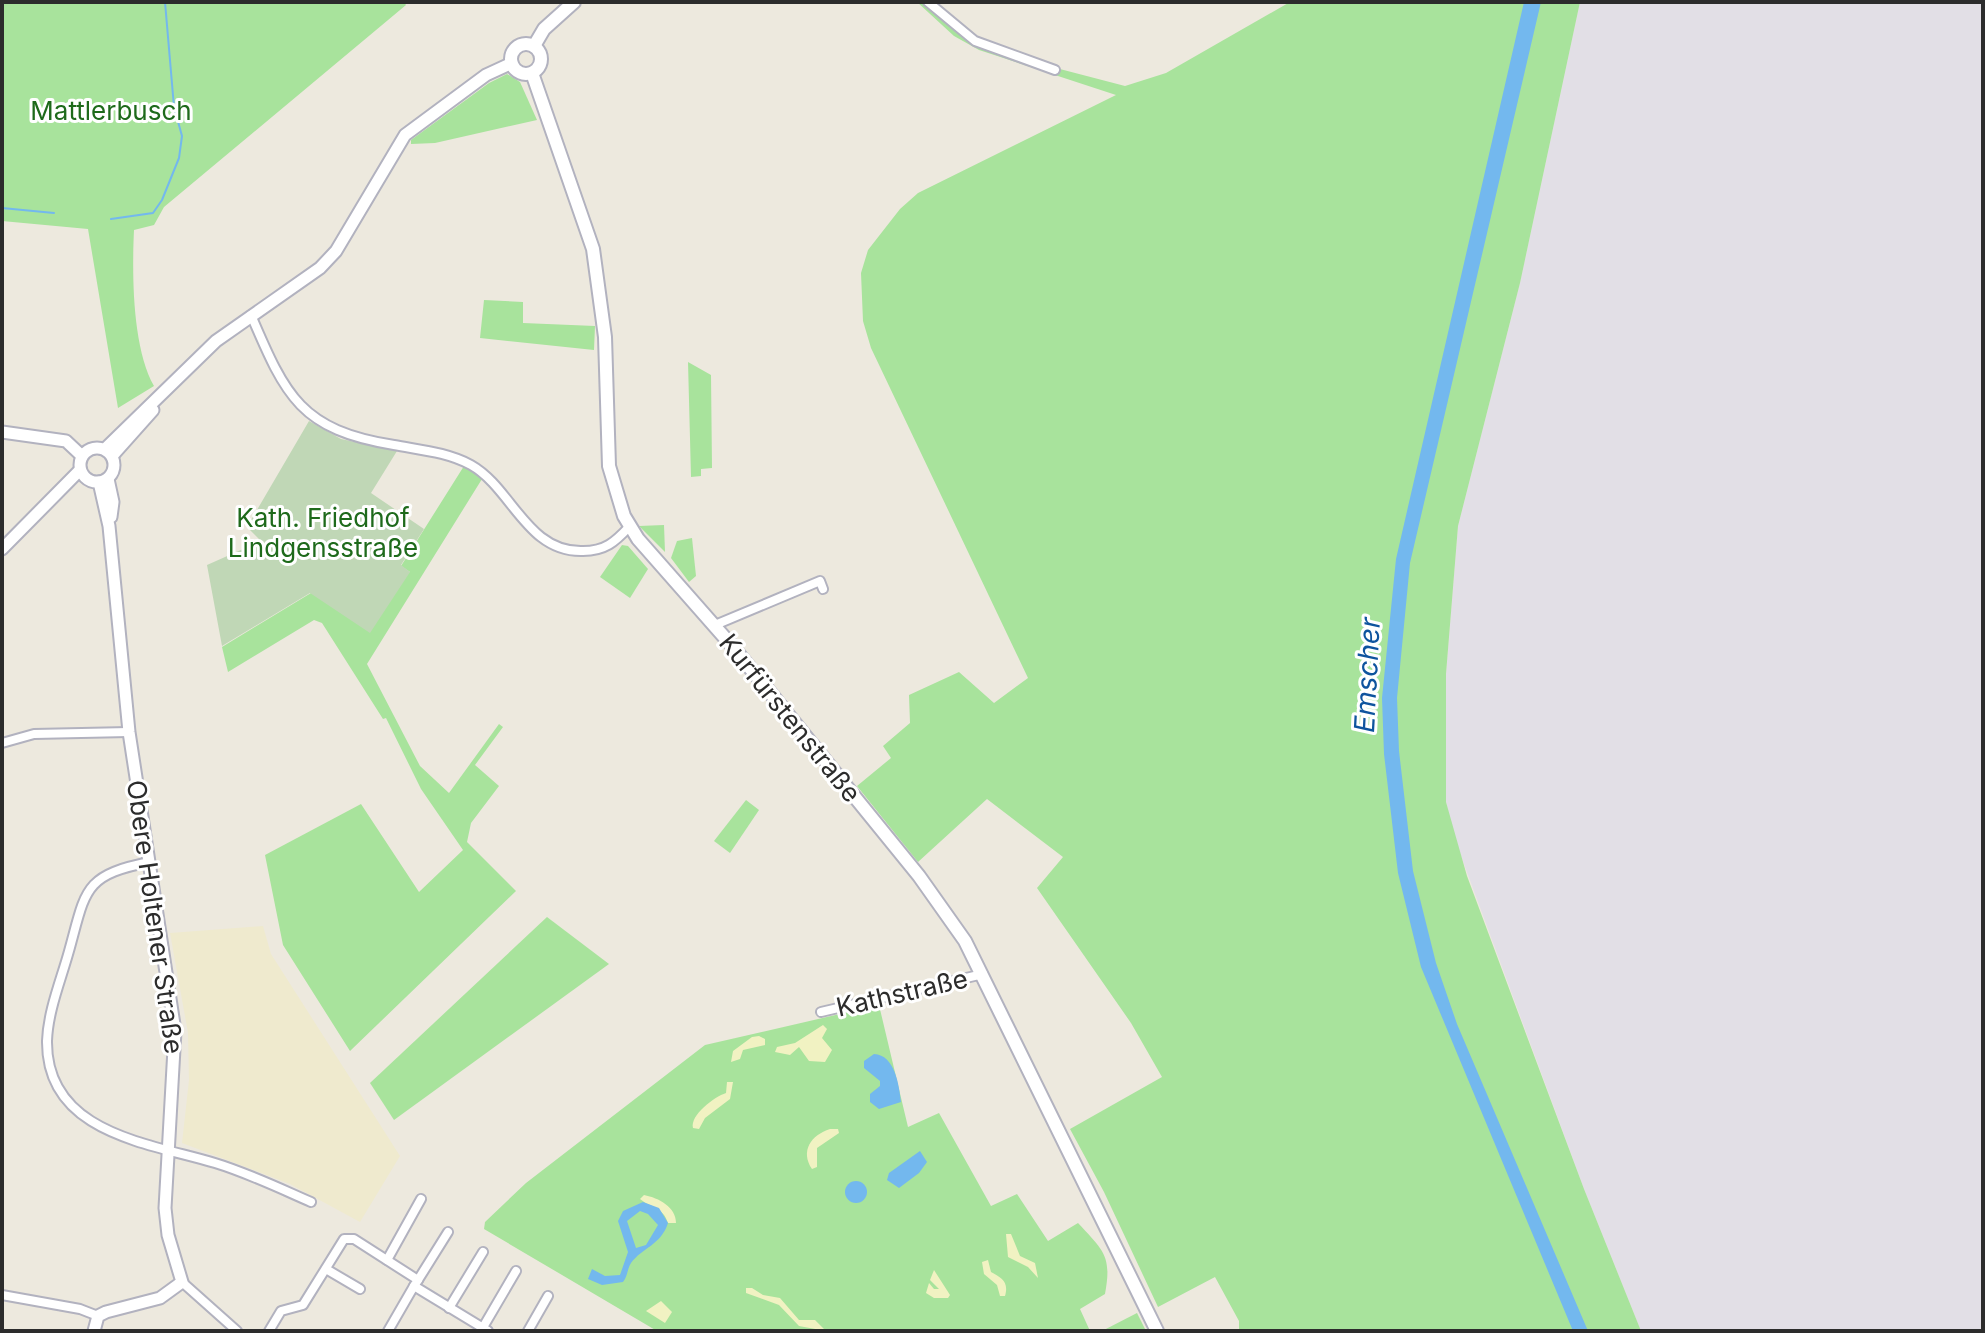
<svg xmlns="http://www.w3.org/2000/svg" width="1985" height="1333" viewBox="0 0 1985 1333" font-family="Inter,sans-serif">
<rect width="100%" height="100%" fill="#ede9de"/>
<polygon fill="#e2dfe6" points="1580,2 1983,2 1983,1331 1641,1331 1584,1189 1454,837 1446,802 1446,674 1458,526 1520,283"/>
<polygon fill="#efeace" points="263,926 271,954 400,1156 360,1222 290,1184 182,1143 189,1080 188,1033 170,933"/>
<g fill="#a8e39c">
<path d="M2,2h402l2,3 -242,202 -10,18 -20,5c-2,44 -2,117 20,156l-36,22 -30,-179 -86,-8z"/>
<polygon points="917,2 926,2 963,36 1056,68 1125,86 1166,73 1290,2 1580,2 1520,283 1458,526 1446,674 1446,802 1467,876 1584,1189 1641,1331 1239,1331 1239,1321 1215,1277 1158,1307 1104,1192 1070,1129 1162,1077 1131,1023 1037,888 1063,857 987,799 918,862 857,786 891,758 883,746 910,723 909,695 959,672 994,703 1028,678 871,348 863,321 861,273 868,250 900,209 918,193 1116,95 979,50 954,36"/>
<polygon points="507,74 520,82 537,120 435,143 411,144 411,140 489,83"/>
<polygon points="484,300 523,302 523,323 595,326 594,350 480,338"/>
<polygon points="688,362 711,375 712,468 701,469 701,476 691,477"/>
<polygon points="464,466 482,479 367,664 420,766 449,793 499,724 503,727 475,765 499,786 471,823 467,842 516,891 350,1051 283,945 265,855 361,804 419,892 463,850 421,789 386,718 383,719 322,623 314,620 228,672 222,647 311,593 410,572 401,566"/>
<polygon points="664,525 665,552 639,526"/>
<polygon points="692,538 696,576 689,582 671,558 677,541"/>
<polygon points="622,545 628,546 648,569 630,598 600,577"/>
<polygon points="746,800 759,810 730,853 714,841"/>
<polygon points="547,917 609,964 394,1120 370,1083"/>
<path d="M879,1005l29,122 31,-14 52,93 26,-12 31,47 30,-18c26,28 34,33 27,71l-25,15 10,22h-433l-173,-102 1,-7 41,-39 179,-138z"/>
<polygon points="1137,1313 1146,1331 1102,1331"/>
</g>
<g fill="#f1f2c2">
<polygon points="823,1025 827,1029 822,1038 832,1050 825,1062 809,1061 799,1047 790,1055 775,1052 777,1047 795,1043"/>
<polygon points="759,1036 765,1039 765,1045 743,1050 740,1059 731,1062 733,1051 752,1037"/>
<path d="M727,1082h6l-3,17 -25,19 -6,11 -6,-1c-3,-13 21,-31 33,-35z"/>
<path d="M830,1129h8l1,4 -22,15v19l-5,2c-12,-18 -1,-34 18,-40z"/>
<path d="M644,1195c15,3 32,12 32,28h-8c-5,-16 -17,-15 -28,-24z"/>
<polygon points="1006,1234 1011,1234 1020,1256 1035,1263 1038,1278 1028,1267 1008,1257"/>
<path d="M988,1260l3,12c11,6 18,10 14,24h-5l-3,-11 -13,-11 -2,-12z"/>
<polygon points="934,1270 950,1295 948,1298 934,1298 926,1293 929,1283 934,1289 939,1289 930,1280"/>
<polygon points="752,1288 763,1295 780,1298 799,1320 815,1320 826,1331 799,1326 779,1305 746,1293 746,1288"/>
<polygon points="661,1301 672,1312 665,1323 646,1311"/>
</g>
<polygon fill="#c0d7b6" points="309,421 341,439 397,451 371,493 424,529 401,565 410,572 370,633 310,593 222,646 207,565 261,541 247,527"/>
<g fill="#73b8ee" fill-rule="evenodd">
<polygon points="1524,2 1541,2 1410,563 1397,698 1399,751 1413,871 1436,963 1457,1024 1588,1331 1573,1331 1421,967 1398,873 1384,754 1382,698 1396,559"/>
<path d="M874,1054c21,1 25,31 27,48l-22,7 -9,-7v-8l10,-8v-5l-16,-13v-7z"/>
<polygon points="920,1151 927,1162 919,1173 899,1188 887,1180 889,1173"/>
<circle cx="856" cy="1192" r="11"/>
<path d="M643,1202l16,6 9,15c-7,22 -26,25 -37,40 -4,6 -3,13 -8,19l-21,3 -14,-6 4,-10 13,7 15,-1 8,-23 -10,-31 5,-10zM640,1211l8,3 10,11 -12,20 -10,3 -9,-27z"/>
</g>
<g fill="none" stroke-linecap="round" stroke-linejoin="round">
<g stroke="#73b8ee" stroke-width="2">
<polyline points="2,208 54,213"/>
<polyline points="111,219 153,213 162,200 179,158 182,136 174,107 165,2"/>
</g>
<defs>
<g id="minor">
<polyline points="928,2 975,41 1055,70"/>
<path d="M251,315c35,82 50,115 143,130 26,5 53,7 77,20 41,23 56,88 112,86 22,0 32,-9 46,-24"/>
<polyline points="715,625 820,581 823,589"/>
<polyline points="2,743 34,734 129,732"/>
<path d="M150,862c-67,13 -64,28 -81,89 -8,29 -21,60 -22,90 -1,92 101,102 168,122 33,10 64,25 96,39"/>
<polyline points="821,1012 983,974"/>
<polyline points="387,1260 421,1199"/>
<polyline points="326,1269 360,1289"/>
<polyline points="418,1280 448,1232"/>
<polyline points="182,1282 237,1331"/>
<polyline points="2,1295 80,1309 98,1316"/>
<polyline points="449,1308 483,1252"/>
<polyline points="482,1329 516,1271"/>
<polyline points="269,1331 281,1311 303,1305 344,1239 354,1239 418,1280 414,1286 488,1331"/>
<polyline points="388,1331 414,1286"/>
<polyline points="528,1331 548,1296"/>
</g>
<g id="tertiary">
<polyline points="2,432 66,441 82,456"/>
<circle cx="97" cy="465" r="17"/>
<polyline points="105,449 216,341 320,268 336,251 405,135 486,75 512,63"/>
<polyline points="112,456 153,410"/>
<polyline points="108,479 113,502 111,517"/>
<polyline points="2,549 80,470"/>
<polyline points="94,1331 98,1316 106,1312 160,1298 182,1282 168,1235 165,1208 175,1031 129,732 109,526 99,482"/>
</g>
<g id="secondary">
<circle cx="526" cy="59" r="15"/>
<polyline points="534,46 544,29 574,2"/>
<polyline points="532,73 593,249 605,337 609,466 624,516 638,539 733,647 919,876 965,941 1157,1331"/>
</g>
</defs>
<use href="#minor" stroke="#b2b2bf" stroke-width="12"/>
<use href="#tertiary" stroke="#b2b2bf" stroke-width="15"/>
<use href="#secondary" stroke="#b2b2bf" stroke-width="16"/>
<use href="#minor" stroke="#fff" stroke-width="8"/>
<use href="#tertiary" stroke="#fff" stroke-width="11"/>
<use href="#secondary" stroke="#fff" stroke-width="12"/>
</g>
<g text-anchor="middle" stroke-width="6" stroke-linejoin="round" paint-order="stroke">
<g font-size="26" fill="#1e6a1b" stroke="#fff">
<text x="111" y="120">Mattlerbusch</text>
<text x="323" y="527">Kath. Friedhof<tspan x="323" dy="30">Lindgensstraße</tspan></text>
</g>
<g font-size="26" fill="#2c2c2c" stroke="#fff">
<text transform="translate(790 718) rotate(51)" y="9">Kurfürstenstraße</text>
<text transform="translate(155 917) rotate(82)" y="9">Obere Holtener Straße</text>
<text transform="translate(902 993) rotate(-13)" y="9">Kathstraße</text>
</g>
<g font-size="28" font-style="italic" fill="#0e549e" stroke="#fff">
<text transform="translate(1367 675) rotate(-87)" y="10">Emscher</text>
</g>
</g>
<rect width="1985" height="1333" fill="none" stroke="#2c2c2c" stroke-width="8"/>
</svg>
